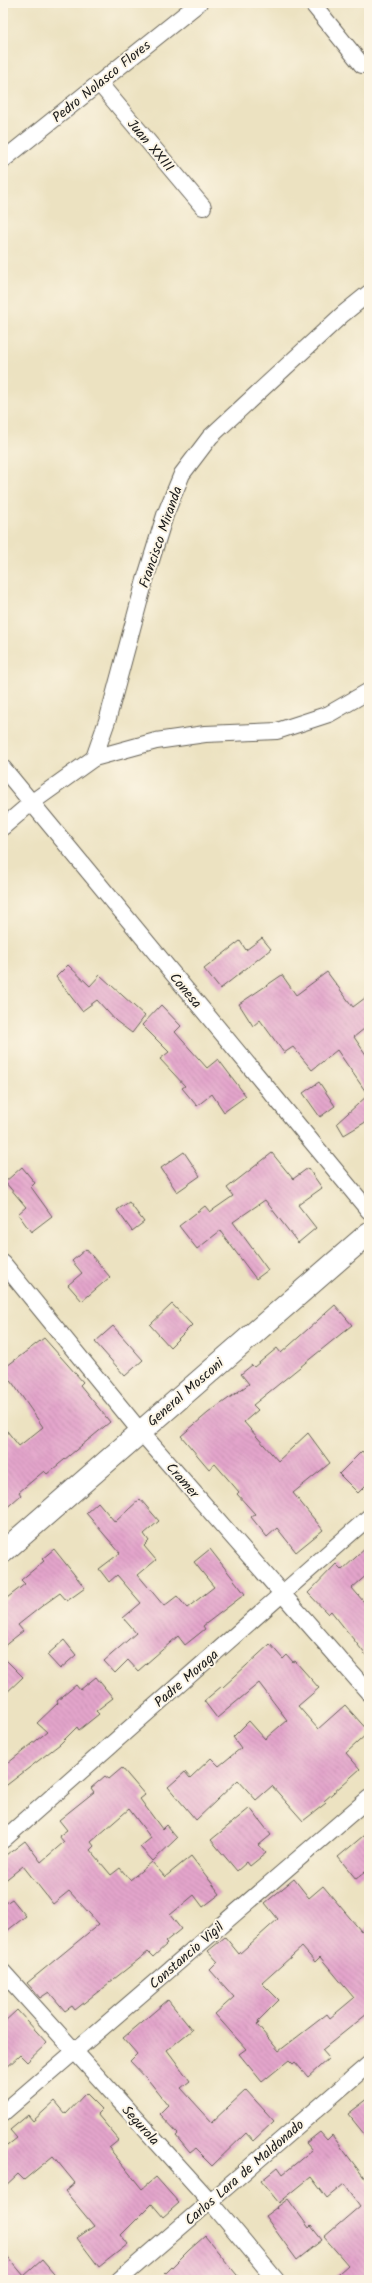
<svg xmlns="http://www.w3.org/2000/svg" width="372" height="2283" viewBox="0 0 372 2283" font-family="Kalam,sans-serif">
<defs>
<pattern id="building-back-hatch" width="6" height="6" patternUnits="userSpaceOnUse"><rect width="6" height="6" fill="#e3a4cb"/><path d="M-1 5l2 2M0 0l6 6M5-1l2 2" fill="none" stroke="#c28dae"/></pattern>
</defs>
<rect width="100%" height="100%" fill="#fcf5e5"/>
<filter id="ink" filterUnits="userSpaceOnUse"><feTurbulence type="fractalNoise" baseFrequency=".025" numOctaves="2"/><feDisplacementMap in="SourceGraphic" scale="8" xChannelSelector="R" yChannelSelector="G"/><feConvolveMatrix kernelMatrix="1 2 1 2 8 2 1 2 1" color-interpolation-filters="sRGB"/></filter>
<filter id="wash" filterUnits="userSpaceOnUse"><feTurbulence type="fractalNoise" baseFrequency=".012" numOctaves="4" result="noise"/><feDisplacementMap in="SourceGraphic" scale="16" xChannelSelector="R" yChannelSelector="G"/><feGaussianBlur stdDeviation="0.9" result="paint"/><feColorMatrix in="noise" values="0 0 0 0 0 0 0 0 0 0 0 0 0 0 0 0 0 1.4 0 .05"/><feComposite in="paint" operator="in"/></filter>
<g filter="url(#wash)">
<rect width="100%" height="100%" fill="#ece2c1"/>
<g id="blocks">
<g fill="url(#building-back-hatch)" fill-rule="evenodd">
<polygon points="262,938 271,949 220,989 204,969 240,941 246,950"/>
<polygon points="68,965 90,986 100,975 145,1016 132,1033 116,1021 97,1000 82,1011 56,977"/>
<polygon points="327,972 353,1007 369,995 369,1025 354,1037 369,1059 369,1120 344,1135 337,1123 368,1095 337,1050 312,1070 293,1047 284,1053 260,1020 253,1026 239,1004 282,975 296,995"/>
<polygon points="161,1005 181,1026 175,1032 207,1068 218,1059 246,1096 224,1112 212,1094 197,1106 182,1088 185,1086 160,1059 169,1052 142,1025"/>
<polygon points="319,1082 335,1106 320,1117 303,1093"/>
<polygon points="184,1152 200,1176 177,1192 161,1168"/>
<polygon points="272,1153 293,1179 308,1168 322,1188 298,1205 316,1228 298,1243 265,1200 233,1222 268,1270 256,1279 220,1231 197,1249 179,1226 205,1206 210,1212 233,1196 227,1188"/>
<polygon points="22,1167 35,1183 31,1187 52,1216 31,1232 18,1214 26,1207 5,1182"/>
<polygon points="129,1202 144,1222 132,1231 117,1210"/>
<polygon points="86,1249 110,1277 82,1301 68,1285 82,1273 72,1261"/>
<polygon points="172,1304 192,1325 170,1347 150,1325"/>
<polygon points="335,1305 352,1325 253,1405 258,1410 244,1422 278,1461 308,1433 330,1463 293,1493 323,1530 296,1552 277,1528 267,1537 251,1517 255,1514 237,1494 239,1492 215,1464 209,1469 181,1436 208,1413 249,1384 241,1374 252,1365 254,1367 277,1348 281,1353"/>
<polygon points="113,1326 143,1360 125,1376 95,1342"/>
<polygon points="44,1338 83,1382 80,1385 110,1422 47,1474 44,1471 19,1492 21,1495 3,1511 3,1426 19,1446 43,1427 3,1369"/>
<polygon points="362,1451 369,1459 369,1482 358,1493 339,1474"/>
<polygon points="140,1499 159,1521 144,1534 149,1541 144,1546 156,1560 138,1575 164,1606 177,1596 187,1608 214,1587 194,1562 210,1549 245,1594 203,1626 205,1629 185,1645 178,1636 138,1671 128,1660 115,1673 104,1661 136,1633 123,1618 141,1603 117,1575 109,1582 99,1569 120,1553 86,1513 98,1502 115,1522"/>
<polygon points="369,1545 369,1573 352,1588 369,1608 369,1659 331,1611 328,1614 308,1593 336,1564 342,1570"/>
<polygon points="54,1549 85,1588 67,1601 60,1593 42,1606 18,1625 23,1631 3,1647 3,1601 25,1584 21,1580 44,1561 42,1559"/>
<polygon points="64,1640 76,1655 60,1669 47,1655"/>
<polygon points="270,1644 283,1659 287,1655 293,1662 295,1661 319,1688 298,1706 318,1729 345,1705 369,1732 346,1753 360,1769 324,1801 326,1803 303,1821 272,1786 256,1800 238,1780 196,1820 168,1787 185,1772 190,1778 211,1758 219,1766 241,1748 233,1737 249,1721 265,1739 287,1720 259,1683 217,1718 204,1701 222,1686 223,1687"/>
<polygon points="3,1657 23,1677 3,1696"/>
<polygon points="96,1677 113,1698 96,1711 99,1714 79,1730 77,1727 60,1744 3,1788 3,1767 47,1732 37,1723 58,1703 57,1701 76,1685 80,1690"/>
<polygon points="122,1768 145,1795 140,1799 162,1829 166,1825 177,1838 153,1861 140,1847 151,1838 129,1809 91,1842 94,1846 90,1850 111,1875 120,1868 130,1880 152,1862 165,1877 191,1856 220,1894 203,1907 194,1895 170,1915 181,1929 165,1942 167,1944 153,1957 148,1952 75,2010 72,2006 65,2011 49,1992 40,1998 27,1983 99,1924 69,1891 53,1904 23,1866 3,1882 3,1858 25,1841 41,1862 64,1842 59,1836 67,1830 59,1820 94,1792 91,1788 105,1776 109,1779"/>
<polygon points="250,1808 271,1835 259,1845 266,1853 250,1866 247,1862 237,1871 211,1840"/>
<polygon points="369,1831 369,1869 356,1879 338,1857"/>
<path d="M294,1879l15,19 14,-12 38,45 8,-6v91l-2,-2 -45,36 7,8 -21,19 -13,-15 -2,2 -4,-4 -27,22 -23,-28 7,-5 -31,-35 19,-17 -24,-27 8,-8 -10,-11 17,-14 14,17 39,-35 -13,-16zM302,1947l13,15 5,-5 34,41 -24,20 -3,-4 -48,37 -22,-26 2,-2 -1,-2 21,-21 -17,-17z"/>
<polygon points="12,1899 26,1916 3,1934 3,1905"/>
<polygon points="168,2000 192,2030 167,2050 190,2081 181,2088 212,2122 246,2090 274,2121 253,2141 246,2133 212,2166 195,2149 190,2153 176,2136 178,2134 159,2114 168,2105 149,2081 130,2061 137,2054 123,2038"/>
<polygon points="17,2010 47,2043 27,2062 20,2055 3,2071 3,2023"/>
<polygon points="86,2093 102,2109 97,2114 119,2140 109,2148 142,2189 156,2177 179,2203 163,2217 152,2204 121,2235 128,2244 99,2267 77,2238 94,2226 65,2191 75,2183 53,2156 24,2180 18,2174 3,2188 3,2149 17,2138 10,2130 28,2115 33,2121 55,2101 66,2114"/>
<polygon points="369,2098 369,2140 348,2114"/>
<polygon points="320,2132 327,2140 332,2135 369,2184 369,2280 331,2280 348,2265 324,2237 360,2206 344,2184 327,2198 311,2177 279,2203 261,2181 278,2167 283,2174 312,2150 306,2143"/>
<polygon points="288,2199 309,2228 311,2226 322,2240 297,2260 265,2216"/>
<polygon points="205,2236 241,2280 159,2280 189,2250"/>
<polygon points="3,2251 24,2276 42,2260 59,2280 3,2280"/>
</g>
</g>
</g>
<g filter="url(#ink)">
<use href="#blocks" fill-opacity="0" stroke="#656156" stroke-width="1"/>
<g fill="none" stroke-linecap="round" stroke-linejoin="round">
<defs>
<g id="street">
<polyline points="312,3 362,65"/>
<polyline points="99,83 203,207"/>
<polyline points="3,160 199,3"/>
<polyline points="94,758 108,718 145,580 165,515 182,474 210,437 343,314 369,293"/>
<polyline points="3,768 369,1211"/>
<polyline points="3,827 31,803 94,758 156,741 205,734 277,731 329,714 369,691"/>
<polyline points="3,1263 140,1431 369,1693"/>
<polyline points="3,1840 369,1517"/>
<polyline points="3,1972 210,2201 276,2280"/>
<polyline points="3,2113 369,1798"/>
<polyline points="119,2280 369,2064"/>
</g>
<polyline id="secondary" points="3,1552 369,1233"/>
</defs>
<use href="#street" stroke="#656156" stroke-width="18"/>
<use href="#secondary" stroke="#656156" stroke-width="24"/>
<use href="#street" stroke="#fff" stroke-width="16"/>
<use href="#secondary" stroke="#fff" stroke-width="22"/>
</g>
</g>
<g text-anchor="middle" stroke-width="4" stroke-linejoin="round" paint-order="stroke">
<g font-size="14" fill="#1c1c1c" stroke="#fcf5e5">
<text transform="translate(101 81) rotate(-39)" y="5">Pedro Nolasco Flores</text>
<text transform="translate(151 145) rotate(50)" y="5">Juan XXIII</text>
<text transform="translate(160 537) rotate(-71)" y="5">Francisco Miranda</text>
<text transform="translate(186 990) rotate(50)" y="5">Conesa</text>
<text transform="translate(185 1392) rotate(-41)" y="5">General Mosconi</text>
<text transform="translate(183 1480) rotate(49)" y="5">Cramer</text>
<text transform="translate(186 1678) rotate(-41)" y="5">Padre Moraga</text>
<text transform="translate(186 1955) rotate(-41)" y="5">Constancio Vigil</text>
<text transform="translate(141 2125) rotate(48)" y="5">Segurola</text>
<text transform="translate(244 2172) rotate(-41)" y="5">Carlos Lara de Maldonado</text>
</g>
</g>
<rect width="372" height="2283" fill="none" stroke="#fcf5e5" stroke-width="16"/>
</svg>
